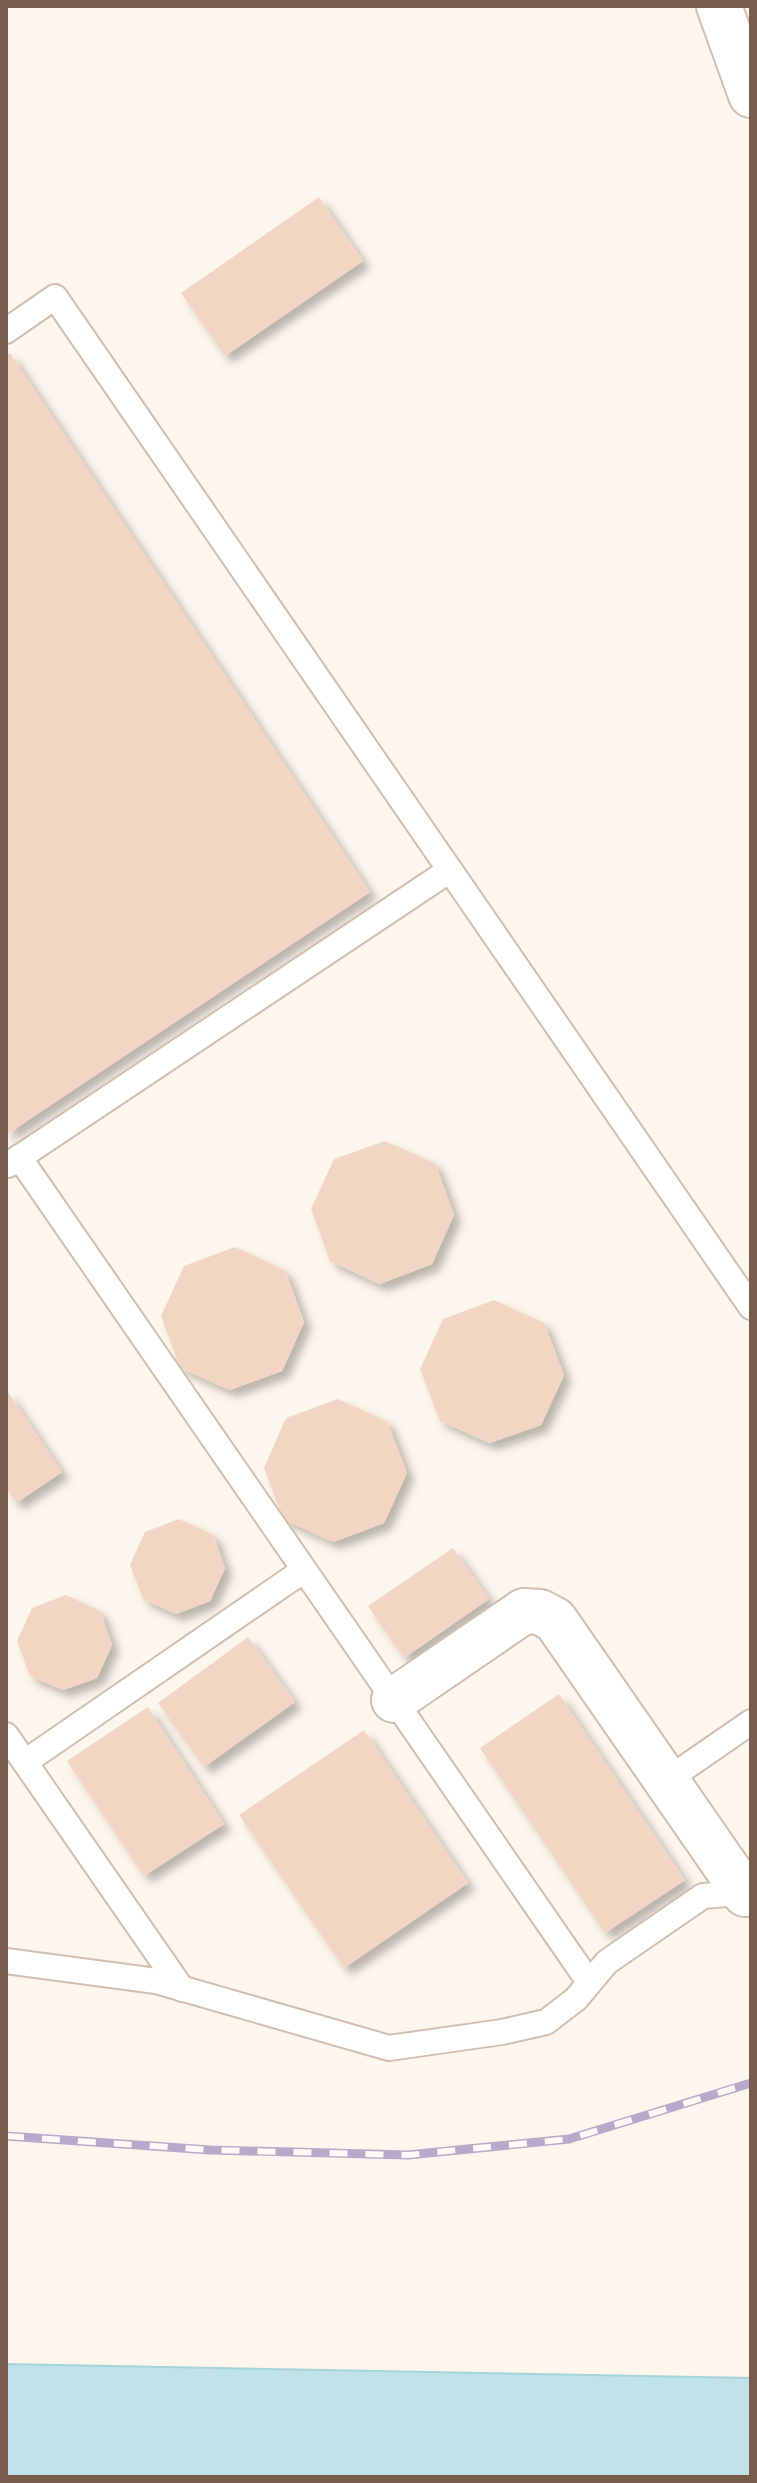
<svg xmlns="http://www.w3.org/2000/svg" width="757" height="2483" viewBox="0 0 757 2483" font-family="'Public Sans',sans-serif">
<defs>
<filter id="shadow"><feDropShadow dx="7" dy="7" stdDeviation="4" flood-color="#0004"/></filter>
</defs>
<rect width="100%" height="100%" fill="#fdf6ec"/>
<polygon fill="#bfe3e8" stroke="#a5d3da" stroke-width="2" points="6,2364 751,2378 751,2477 6,2477"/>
<g fill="#f3d5c3" filter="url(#shadow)">
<polygon points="319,197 363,261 225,356 181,293"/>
<polygon points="10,353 370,892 6,1135 6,356"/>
<polygon points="385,1141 435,1163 454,1215 432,1264 380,1284 330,1261 311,1209 334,1159"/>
<polygon points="235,1247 285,1270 304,1322 282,1371 230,1390 180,1368 161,1316 184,1266"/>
<polygon points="494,1300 544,1323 564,1375 541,1425 490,1443 440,1421 420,1369 443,1319"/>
<polygon points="6,1389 62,1472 16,1503 6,1488"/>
<polygon points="338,1399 387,1421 407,1473 384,1523 333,1542 283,1519 264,1468 286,1418"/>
<polygon points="179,1519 213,1534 225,1568 210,1601 176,1614 143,1599 130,1565 145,1532"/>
<polygon points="453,1548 489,1599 404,1658 368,1606"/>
<polygon points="66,1595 100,1611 112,1645 97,1678 63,1690 30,1676 17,1641 32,1608"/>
<polygon points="248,1637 295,1702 204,1767 158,1703"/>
<polygon points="559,1694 685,1880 605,1933 480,1748"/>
<polygon points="148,1707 224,1824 144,1876 67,1761"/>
<polygon points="364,1730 468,1883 344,1968 239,1815"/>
</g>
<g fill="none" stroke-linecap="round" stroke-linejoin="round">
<defs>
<g id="lane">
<polyline points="6,331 55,297 751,1307"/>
<polyline points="19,1157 589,1982"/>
<polyline points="8,1165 450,870"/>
<polyline points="6,1735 182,1989"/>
<polyline points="25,1762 304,1570"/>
<polyline points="667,1780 751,1722"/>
<polyline points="6,1961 156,1981 389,2048 502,2032 546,2022 576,1999 607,1962 703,1896 749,1892"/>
</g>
<g id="street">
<polyline points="719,6 751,95"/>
<polyline points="394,1700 524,1611 540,1612 555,1620 745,1894"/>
</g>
</defs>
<use href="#lane" stroke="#d1beb0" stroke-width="28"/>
<use href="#street" stroke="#d1beb0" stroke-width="48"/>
<use href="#lane" stroke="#fff" stroke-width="24"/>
<use href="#street" stroke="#fff" stroke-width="44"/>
<defs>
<polyline id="rail" points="6,2136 210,2150 408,2155 569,2139 751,2083"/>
</defs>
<use href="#rail" stroke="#b9a8c9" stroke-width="9"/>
<use href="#rail" stroke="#fffaf3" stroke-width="6" stroke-dasharray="18" stroke-linecap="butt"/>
</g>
<rect width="757" height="2483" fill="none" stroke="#7a5c4d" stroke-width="16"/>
</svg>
